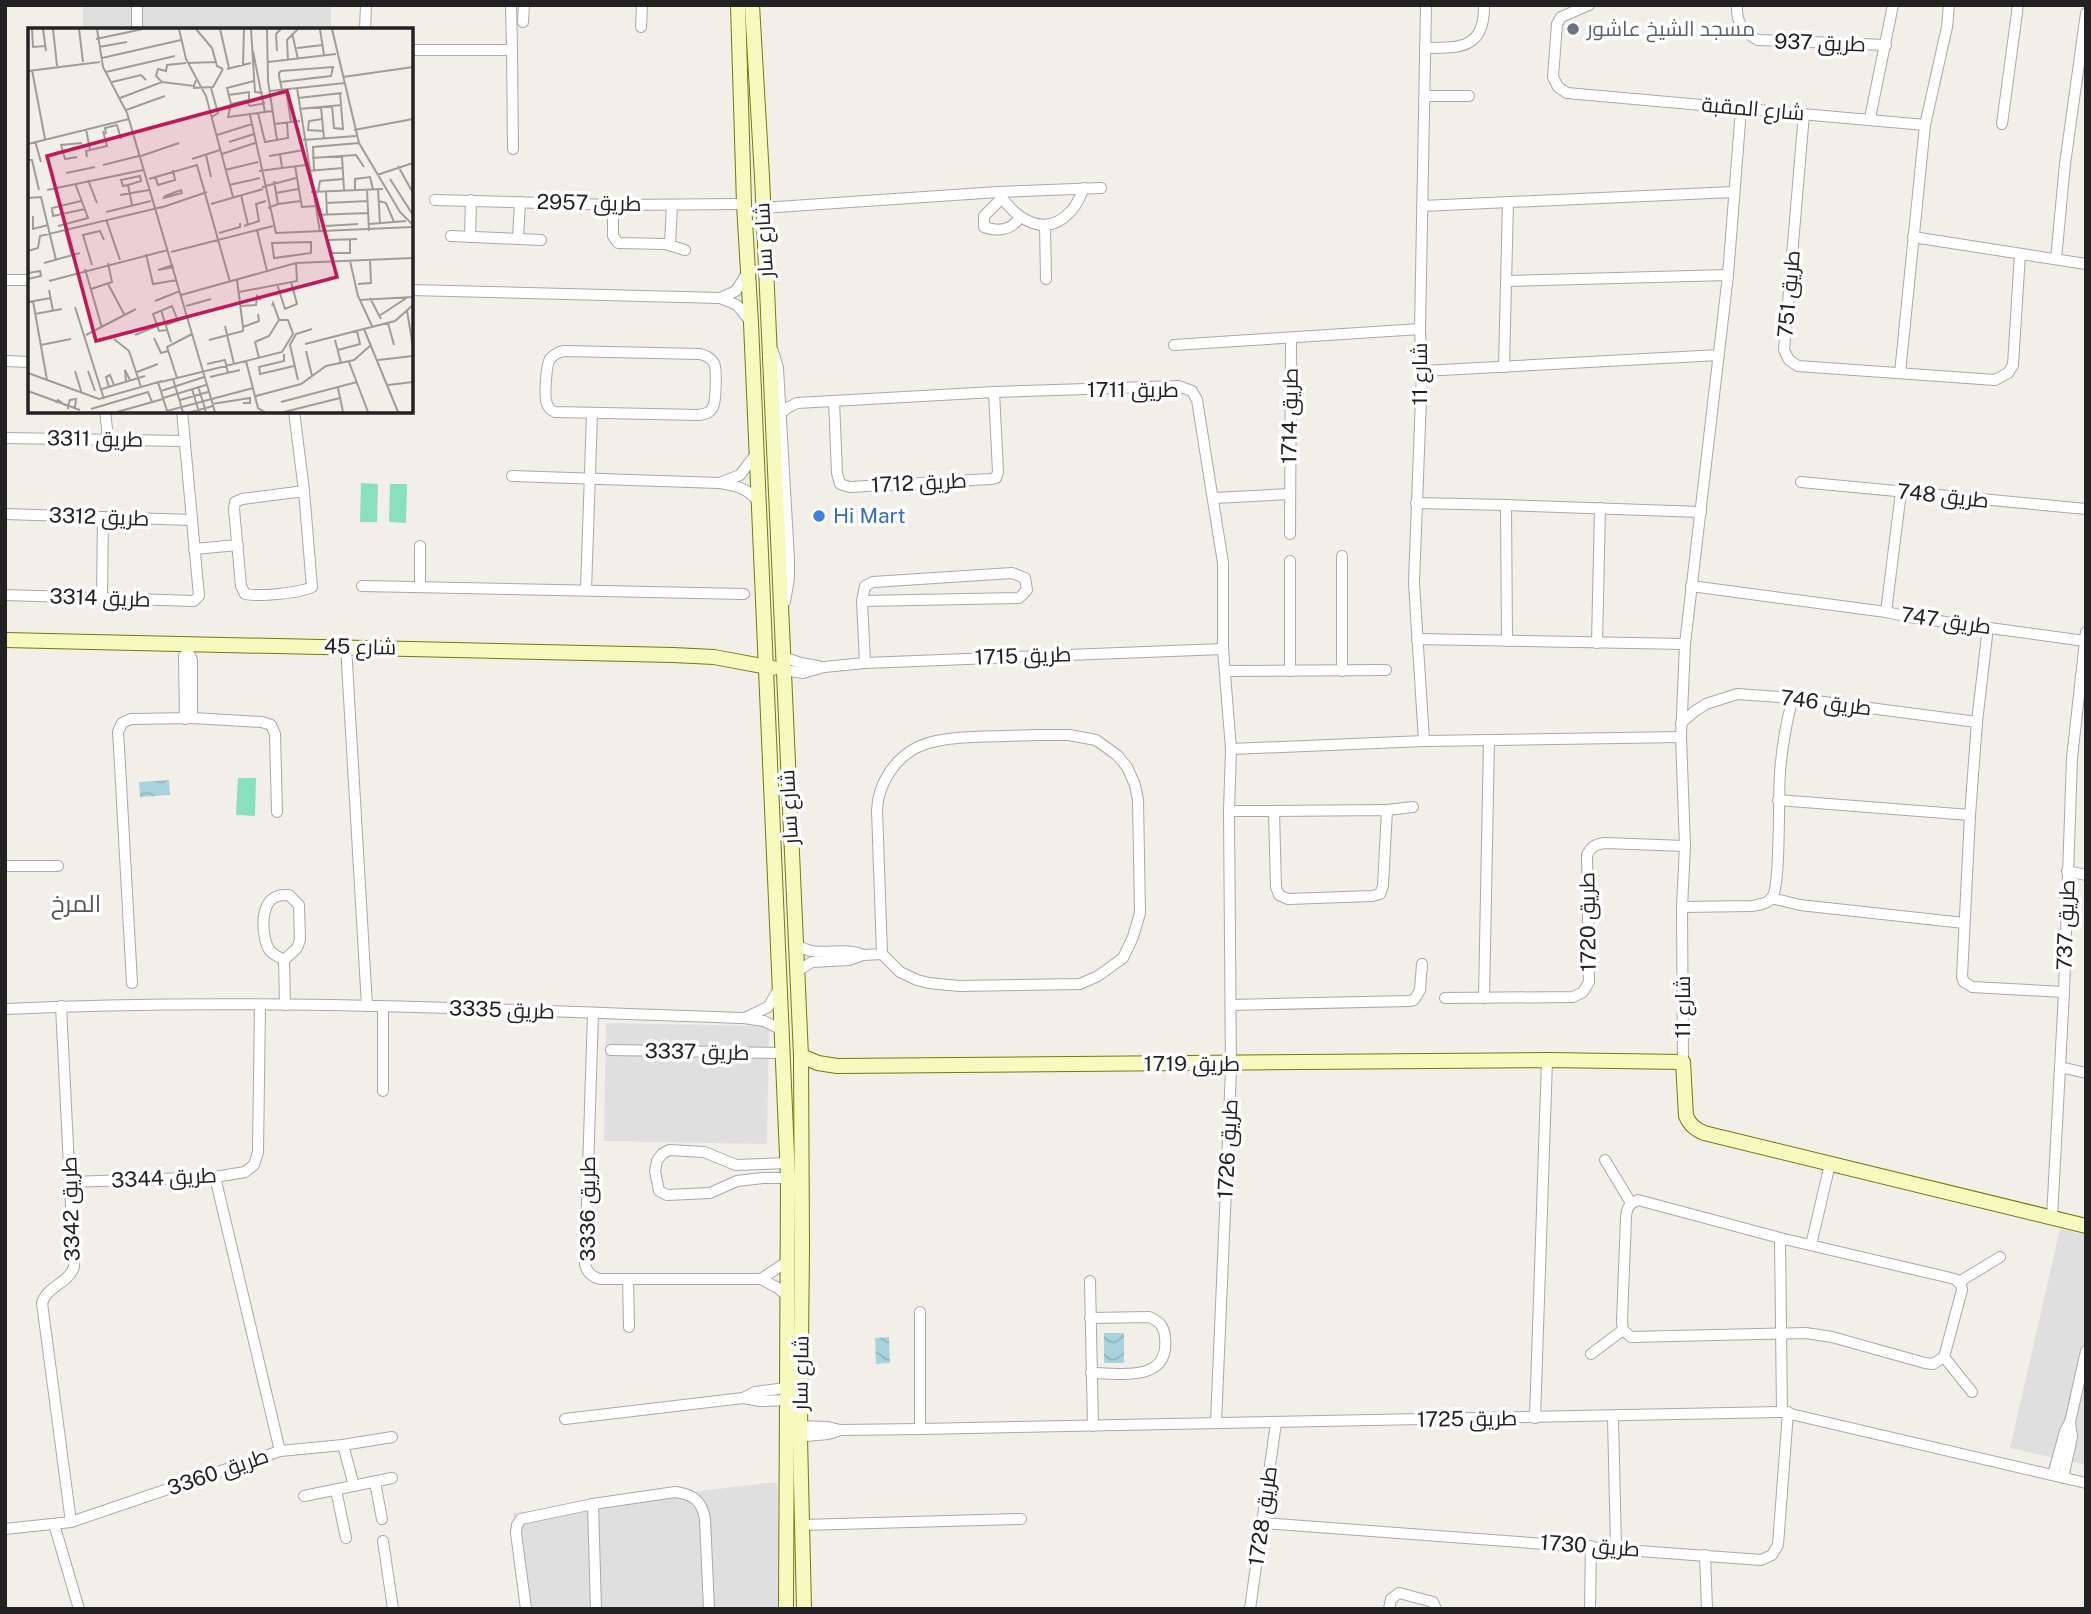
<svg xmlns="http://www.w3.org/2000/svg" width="2091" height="1614" viewBox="0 0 2091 1614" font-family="'Public Sans',Cairo,sans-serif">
<defs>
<pattern id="water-waves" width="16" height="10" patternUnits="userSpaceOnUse" patternTransform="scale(1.75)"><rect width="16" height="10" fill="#aad3df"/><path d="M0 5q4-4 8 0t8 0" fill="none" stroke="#92b5bf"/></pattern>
</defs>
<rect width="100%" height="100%" fill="#f2efe9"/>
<g fill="#e0dfdf">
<rect x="83" y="5" width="248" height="25"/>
<polygon points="606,1023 769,1026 767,1144 604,1141"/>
<polygon points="2060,1229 2086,1235 2086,1465 2010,1448"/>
<polygon points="777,1482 782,1609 526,1609 513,1513"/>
</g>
<g fill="#88e0be">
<polygon points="361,483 378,484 377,522 360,522"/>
<polygon points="390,484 407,484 406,523 389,522"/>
<polygon points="238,778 256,778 255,816 236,815"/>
</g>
<g fill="url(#water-waves)">
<polygon points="169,780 170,795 140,797 139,782"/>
<rect x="1104" y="1333" width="20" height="30"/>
<polygon points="889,1337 890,1363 876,1364 875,1338"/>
</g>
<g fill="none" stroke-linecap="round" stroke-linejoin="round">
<defs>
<g id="street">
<polyline points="1589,5 1561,17 1557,24 1553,77 1558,87 1567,93 1925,125"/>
<path d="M1737,5c-1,18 6,27 21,35l128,5"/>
<polyline points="523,22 524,5"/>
<polyline points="641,27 642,5"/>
<polyline points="137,30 137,5"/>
<polyline points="365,30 366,5"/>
<path d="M1425,48c35,0 60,1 59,-43"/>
<polyline points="411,50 512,50 511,5"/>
<polyline points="512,50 513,149"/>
<polyline points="1425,96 1469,96"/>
<polyline points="1804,114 1784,350 1789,360 1798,366 1995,380 2008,373 2013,365 2020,254"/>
<polyline points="1870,118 1893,5"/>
<polyline points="2002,124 2018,5"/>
<path d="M998,192c16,25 46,48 72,20 7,-6 10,-16 14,-24"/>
<path d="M1002,198l-18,18v11c14,5 28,3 36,-10"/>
<polyline points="435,200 613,205 744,204"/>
<polyline points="613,205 613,236 618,243 665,244 685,250"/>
<polyline points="1422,206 1733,192"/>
<polyline points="762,208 998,192 1101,188"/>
<polyline points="1045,225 1046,279"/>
<polyline points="451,236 541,240"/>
<polyline points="470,237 471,200"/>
<polyline points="1913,237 2086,264"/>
<polyline points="518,239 520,202"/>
<polyline points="670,245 672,205"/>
<polyline points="2056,259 2065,164 2086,13"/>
<polyline points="5,280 30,280"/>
<polyline points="1507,281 1728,275"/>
<polyline points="411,290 720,298 737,305 749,320"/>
<polyline points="720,298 736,291 747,273"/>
<polyline points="1174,345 1420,329"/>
<path d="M564,351l136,3c6,2 10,3 14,9 3,6 2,38 -1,44 -3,6 -8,7 -14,8l-144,-3c-4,-2 -6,-3 -8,-8 -3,-6 -1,-39 3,-45 4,-5 8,-7 14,-8z"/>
<polyline points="773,351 778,368 789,559 789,578 785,602"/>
<polyline points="5,361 30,362"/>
<polyline points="1504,367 1508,202"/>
<polyline points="1422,371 1719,355"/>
<polyline points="1900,373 1925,125 1947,27 1949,5"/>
<polyline points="834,401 837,473 840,484 850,487 990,479 996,478 998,472 994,392"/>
<polyline points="105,411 108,438"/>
<polyline points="294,411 304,491"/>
<polyline points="780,414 787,408 797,403 994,392 1178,386 1192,391 1197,400 1223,563 1223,649 1231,749 1229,811 1231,1070 1216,1423"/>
<polyline points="5,438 184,441"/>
<path d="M512,476l207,7c17,3 30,5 40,20"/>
<polyline points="722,482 740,475 756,454"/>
<polyline points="1801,482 2086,509"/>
<path d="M304,491l8,96c-12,6 -53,10 -67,7l-4,-8 -7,-77 1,-7 7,-3z"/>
<polyline points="1901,492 1886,612 1909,617 2085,641"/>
<polyline points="1214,498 1289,494"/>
<polyline points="1416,503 1506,505 1701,512"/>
<polyline points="1506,505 1507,641"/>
<polyline points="5,514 192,520"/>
<polyline points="1290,534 1291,338"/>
<polyline points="194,549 238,545"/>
<polyline points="362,586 744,594"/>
<polyline points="1691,586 1886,612"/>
<polyline points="420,587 420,546"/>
<polyline points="586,590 592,414"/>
<polyline points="5,595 194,601 199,596 182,411"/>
<polyline points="102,597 103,517"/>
<polyline points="862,601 1019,598 1027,590 1025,578 1012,573 873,582 865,586 862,601 865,663"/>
<polyline points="1988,627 1977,722 1970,815 1962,977 1964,982 1972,987 2064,992"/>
<polyline points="1417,639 1685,644"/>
<polyline points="1597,643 1600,508"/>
<polyline points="346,646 367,1006"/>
<polyline points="783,657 801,663 818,666"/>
<polyline points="784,670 803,673 824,667 865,663 1223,649"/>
<polyline points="1225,671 1386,670"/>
<polyline points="1290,671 1290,561"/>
<polyline points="1342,671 1342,556"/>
<polyline points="185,719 184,656 187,654 190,655 192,660 192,718"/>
<polyline points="1681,723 1695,711 1706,704 1737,694 1793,698 1977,722"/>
<path d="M1034,735h35l27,5 21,15 10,12 8,18 3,15 2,113 -7,24 -10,21 -25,18 -18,8 -121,2 -30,-3 -12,-3 -17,-8 -18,-18 -5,-144c1,-26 18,-53 43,-64 28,-12 82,-9 114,-11z"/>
<polyline points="1424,741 1414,583 1422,371 1420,329 1426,5"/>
<polyline points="1231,749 1424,741 1681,737"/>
<polyline points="1778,800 1970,815"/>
<polygon points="1387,810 1383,886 1380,894 1372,896 1288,899 1279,895 1276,887 1274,811"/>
<polyline points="1387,810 1413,807"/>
<polyline points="1229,811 1274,811"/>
<polyline points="5,866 58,866"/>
<polyline points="2067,871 2086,875"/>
<path d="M289,895l10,10 1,35 -3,8 -13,12c-5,-3 -10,-5 -14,-9 -9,-13 -11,-50 8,-55 3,-1 7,-1 11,-1z"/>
<polyline points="1771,898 1800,905 1964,923"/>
<path d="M1682,907l70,-1c7,-1 15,-2 20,-8 9,-12 6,-104 8,-125 2,-26 6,-51 13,-75"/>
<path d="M796,944c20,16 46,1 67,11"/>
<polyline points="284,960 285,1005"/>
<polyline points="796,972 812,962 849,960 863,955 882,954"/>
<polyline points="132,983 119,747 118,732 122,723 131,719 192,718 262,722 271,725 275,734 277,812"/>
<path d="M1445,998l128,-1 10,-5 6,-10 -2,-127c4,-8 8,-11 18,-12l80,3"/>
<polyline points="1484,998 1489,740"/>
<polyline points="1231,1005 1409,1001 1414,1000 1420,990 1422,964"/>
<path d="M61,1006l13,261c-6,17 -26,18 -32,36l29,219"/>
<path d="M5,1009c246,-12 493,1 739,9l20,3 18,9"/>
<path d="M593,1013l-8,251c2,9 7,13 15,15h161l17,9 10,9"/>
<polyline points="747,1017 768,1007 780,987"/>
<polyline points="611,1050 783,1053"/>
<polyline points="1683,1062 1682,907 1685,846 1681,737 1685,644 1728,275 1741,109"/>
<polyline points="2060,1067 2086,1073"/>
<polyline points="383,1091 383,1007"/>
<polyline points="1605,1160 1631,1203"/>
<polyline points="787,1163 736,1165 704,1152 669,1150 662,1154 657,1161 655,1171 659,1191 667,1195 710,1193 737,1181 763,1178 788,1178"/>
<polyline points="215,1177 280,1451"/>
<polyline points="71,1182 215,1177 245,1172 254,1165 258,1152 260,1005"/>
<path d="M1638,1200l142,38 175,41 6,6 1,5 -18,67 -11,7 -8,-1 -93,-26 -26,-4 -175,4 -8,-7 -1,-9 4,-104c1,-10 3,-13 12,-17z"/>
<polyline points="2052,1218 2064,992 2072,758 2086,632"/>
<polyline points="1780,1238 1782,1412"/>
<polyline points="1811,1245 1830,1164"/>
<polyline points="628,1279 629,1327"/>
<polyline points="761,1279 788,1261"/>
<polyline points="1090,1281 1093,1426"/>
<polyline points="1959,1282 2000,1257"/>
<polyline points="920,1312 920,1429"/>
<path d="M1090,1318l59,-1c10,4 15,9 16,20 5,46 -43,36 -74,36"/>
<polyline points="1591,1354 1623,1330"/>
<polyline points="1944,1357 1972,1392"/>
<polyline points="743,1398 755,1392 786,1388"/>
<polyline points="1613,1417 1616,1548"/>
<polyline points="1535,1418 1547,1060"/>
<polyline points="565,1419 743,1398 760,1401 786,1400"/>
<polyline points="795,1426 828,1427 840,1430 920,1429 1782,1412 2086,1483"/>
<polyline points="795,1437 828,1434 838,1431"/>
<polyline points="343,1445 354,1486"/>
<polyline points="2053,1475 2065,1431 2070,1422 2086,1351"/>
<polyline points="2063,1478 2072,1437 2070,1422"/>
<polyline points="375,1482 382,1519"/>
<polyline points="336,1490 346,1538"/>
<polyline points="304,1496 392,1478"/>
<polyline points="593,1504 596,1609"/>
<polyline points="1262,1523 1761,1560 1772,1555 1778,1545 1788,1412"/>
<polyline points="54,1524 79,1609"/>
<polyline points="802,1525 1021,1519"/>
<polyline points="5,1529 71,1522 280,1451 343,1445 392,1437"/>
<polyline points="383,1541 393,1609"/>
<polyline points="1705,1555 1707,1609"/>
<path d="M526,1609l-10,-76 1,-8 4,-6 72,-15 82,-12c18,2 27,9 30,27l4,90"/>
<polyline points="1250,1609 1276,1423"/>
<polyline points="1389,1609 1391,1599 1399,1593 1433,1602 1436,1609"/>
<polyline points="1590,1609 1591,1546"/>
</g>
<g id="secondary">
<polyline points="738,5 744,204 751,323 788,1178 786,1609"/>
<polyline points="752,5 762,177 801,1056 802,1248 800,1437 804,1609"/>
<polyline points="5,640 673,655 714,657 773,668"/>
<path d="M801,1056l17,7 19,3 710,-6 136,2 3,54c4,9 9,13 18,17l382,93"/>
</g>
</defs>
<use href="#street" stroke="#a9a9a9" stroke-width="12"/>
<use href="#secondary" stroke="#707d05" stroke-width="16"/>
<use href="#street" stroke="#fff" stroke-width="10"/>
<use href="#secondary" stroke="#f7fabf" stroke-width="14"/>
</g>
<circle fill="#6b7280" stroke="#fff" stroke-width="2.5" cx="1573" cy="29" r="7"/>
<circle fill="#3f7fe0" stroke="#fff" stroke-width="2.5" cx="819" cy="516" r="7"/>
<g text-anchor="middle" stroke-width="7" stroke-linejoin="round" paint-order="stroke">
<g font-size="21" fill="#5b616d" stroke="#fff" text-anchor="start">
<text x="1587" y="36">مسجد الشيخ عاشور</text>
</g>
<g font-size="21" fill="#222" stroke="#fff">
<text transform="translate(1820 43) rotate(2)" y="7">طريق 937</text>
<text transform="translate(1753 109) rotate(5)" y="7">شارع المقبة</text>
<text transform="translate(589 203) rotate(1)" y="7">طريق 2957</text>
<text transform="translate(764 240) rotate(-93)" y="7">شارع سار</text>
<text transform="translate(1789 294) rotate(-85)" y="7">طريق 751</text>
<text transform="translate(1420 374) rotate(-90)" y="7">شارع 11</text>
<text x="1133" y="397">طريق 1711</text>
<text transform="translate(1290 416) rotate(-89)" y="7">طريق 1714</text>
<text transform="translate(95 439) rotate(1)" y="7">طريق 3311</text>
<text transform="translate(919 483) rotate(-3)" y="7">طريق 1712</text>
<text transform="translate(1943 496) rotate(6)" y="7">طريق 748</text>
<text transform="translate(99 517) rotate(2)" y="7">طريق 3312</text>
<text transform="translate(100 598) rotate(2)" y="7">طريق 3314</text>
<text transform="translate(1946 621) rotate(8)" y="7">طريق 747</text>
<text transform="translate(360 647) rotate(1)" y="7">شارع 45</text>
<text transform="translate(1023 656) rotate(-2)" y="7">طريق 1715</text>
<text transform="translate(1826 703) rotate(7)" y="7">طريق 746</text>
<text transform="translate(789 807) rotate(-93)" y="7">شارع سار</text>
<text transform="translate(1588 922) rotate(-91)" y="7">طريق 1720</text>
<text transform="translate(2066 925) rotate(-88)" y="7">طريق 737</text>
<text transform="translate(1683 1007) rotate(-90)" y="7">شارع 11</text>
<text transform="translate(502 1010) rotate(2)" y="7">طريق 3335</text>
<text transform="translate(697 1052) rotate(1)" y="7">طريق 3337</text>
<text x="1192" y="1071">طريق 1719</text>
<text transform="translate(1228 1149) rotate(-87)" y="7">طريق 1726</text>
<text transform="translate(164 1178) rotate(-3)" y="7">طريق 3344</text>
<text transform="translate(71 1209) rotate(-92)" y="7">طريق 3342</text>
<text transform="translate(588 1209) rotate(-90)" y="7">طريق 3336</text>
<text transform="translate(801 1373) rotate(-89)" y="7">شارع سار</text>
<text transform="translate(1467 1419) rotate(-1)" y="7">طريق 1725</text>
<text transform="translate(218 1472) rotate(-19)" y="7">طريق 3360</text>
<text transform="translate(1263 1516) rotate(-82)" y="7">طريق 1728</text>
<text transform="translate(1590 1546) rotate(4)" y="7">طريق 1730</text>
</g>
<g font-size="21" fill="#366cbe" stroke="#fff" text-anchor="start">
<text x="833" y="523">Hi Mart</text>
</g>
<g font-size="24" fill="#555" stroke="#fff">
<text x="76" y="912">المرخ</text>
</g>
</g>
<g transform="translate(28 28)">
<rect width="385" height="385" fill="#f2efe9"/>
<path fill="none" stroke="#9f9d99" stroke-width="2" d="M4,1l1,18 13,-1M15,1l3,22M25,1l4,37M51,1l4,33M69,1l6,38 24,46 88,299M151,1l7,30 20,37 27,101M168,1l16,19 5,18 6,3M192,1l9,39M223,1l4,63 8,1M239,1l1,52 9,59M292,1l4,26M304,1l27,114 41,69 13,13M264,5l6,26M68,11l47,-10M71,19l28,-5M269,20l26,-3M225,23l12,61M249,23l-1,-17 5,-5M74,30l79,-18M260,32l-1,-20 11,-11M240,34l68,-8M160,35l28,-1M215,37l1,-36M199,41l24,-6M4,42l13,69M0,43l72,-9M78,44l69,-16M315,49l70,-10M226,53l-27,7 4,16 -3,13 44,-6M84,54l29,-7 5,5M134,54l-6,-6 2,-7 8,2 1,-6 19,-2M252,54l51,-6 2,-9 -52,4 -2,2v3l3,14M165,60l20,-1 10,-18M183,60l7,25 -6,4M269,60l23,144M258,61l5,33M242,63l75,-8M200,67l22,-3M92,70l42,-16 32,4 2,-6M270,70l44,-5M218,73l4,5 15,-3M203,76l18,-4v-8M304,78l2,22 9,1 -3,-36M293,79l3,32M271,81l43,-4M98,82l39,-14M230,85l7,29 23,-4 -1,-15M222,87l26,118 137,-6M294,91l-13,2 -1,9 15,1M246,96l26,-3M58,101l4,21M326,102l59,-11M78,106l-1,-6 12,-3 4,14M189,107l35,-11M275,112l53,-4M7,113l6,21M201,114l25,-8M0,116l101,-25M194,126l33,-11M252,126l2,14 24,-3M178,127l5,22M113,128l38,-13M241,128l35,-6M314,128l2,34M49,129l-12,2 -4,-14 21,-2M59,129l-1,-6 21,-5 -4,-15M284,130l44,-3 8,12M164,131l28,-9M0,132h4l7,30M75,137l36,-9M267,138l7,41 13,-1M370,138l15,27M197,142l33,-8M286,142l-1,-23 46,-4M231,143l23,-3M279,143l36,-3M38,145l29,-6M349,147l36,-12M127,148l3,9 17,-5 -2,-10M121,151l48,-14 33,117M362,151l23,36M60,152l9,23M100,157l13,-4 -1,-5 -19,4 2,6 5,-1 4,20M201,157l31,-7M234,159l34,-9M339,161l2,42M350,161l2,34M19,162l96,-20M153,162l1,3 -18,5 1,-2zM327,162v-11l15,-2 3,12M298,163l1,24M283,164l72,-3M290,164l2,-11 23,-2M248,165l22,-4M92,167l29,-5M213,167l7,30M0,170l13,-1 15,63M53,173l-29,7 1,8 32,-7M351,173l7,2 8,19M298,175l42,-2M183,176l52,-15M250,176l23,-3M132,180l47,-16M240,180l10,-4 -4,-23M78,184l45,-11M288,187l52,-2M5,188v13l15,-4M78,191l14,41M341,196l37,-3M30,198l30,-8 -13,-35M216,198l15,-5 -3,-17 10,-3M298,198l32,-2M37,202l7,26M229,202l10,41M191,205l21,-6v-4M300,212l29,-1M283,214v11l-37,5 -2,-15zM0,223l10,-3 2,-12 122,-29M143,224l102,-26M301,225h21v-14M118,226l7,30 24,-4M322,233l8,35 14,30M16,235l36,-10M64,237l-9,-30 17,-4 4,9M145,237l-15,5 16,-3M57,241l17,59M0,245l12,-2 1,5 -13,3M209,252l6,47M21,253l119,-31M80,256l16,30M249,256l8,25 12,-5 -6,-22M330,256l13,-1 -1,-23M63,261l21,-7 -4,-19M21,262l4,21M211,264l58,-11 -1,-18M153,267l115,-32 117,-5M342,270l11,21M331,272l54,-3M5,273l14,79M127,273l25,-10M0,274l23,-4M158,278l25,-7M212,278l16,-1 1,-9 4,4M47,279l29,92M133,282l10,32M379,283l6,36M7,286l27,-5M351,288l29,-19M360,295l6,22M138,297l21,-8M197,298l9,38M336,301l34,83M139,302l-8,1 -6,-17 19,-8 6,15M58,307l50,-26M107,307l22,-9M126,310l7,15 7,-2M86,311l15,12 12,36M181,312l34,-9v-4l16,-6 -1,-7M307,312l6,23M277,316l90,-23 18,-16M13,317l30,-6M310,322l22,-6 -3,-13M278,323l6,25M256,326v7l-25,6 1,7 34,-8M231,330l-4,-16 14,-6 10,-16 -6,-17 -1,3M350,332l35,-4M218,333l12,47 7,4M321,334l19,50M179,336l18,-4 3,13M47,343l7,23M60,343l7,20M109,344l21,-8M0,345l71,26 63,-18M182,349l30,-7M149,350l-10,-31 25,-13M145,351l10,33M270,352l-8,-35 6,-11 16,-5M98,354l-1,-12 5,10M130,354l9,29M133,354l121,-30 11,-18 -5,-14h-9M360,357l25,-3M170,358l8,26M81,359l-3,-10 4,-2 4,10M310,360l5,24M74,361l43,-13M164,361l7,23M0,363l52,19M133,363l43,-14M228,368l45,-12 25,-18 28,-6 17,-15M135,370l43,-13M152,372l28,-8M253,374l76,-20M28,375l2,-3 7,5h2l1,1h1l3,1h3l1,-8 -6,1 -2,6v3M184,376l38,-6v5h-7M63,381l57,-17 4,10M139,383l86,-23M89,384l46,-13M163,384l22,-6M256,384l56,-14"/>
<path fill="#c2185b" fill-opacity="0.15" stroke="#c2185b" stroke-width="3.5" d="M259,63l50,186 -241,64 -49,-185z"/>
<rect width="385" height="385" fill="none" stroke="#222" stroke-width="3.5"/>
</g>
<rect width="2091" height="1614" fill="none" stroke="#222222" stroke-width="14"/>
</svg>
